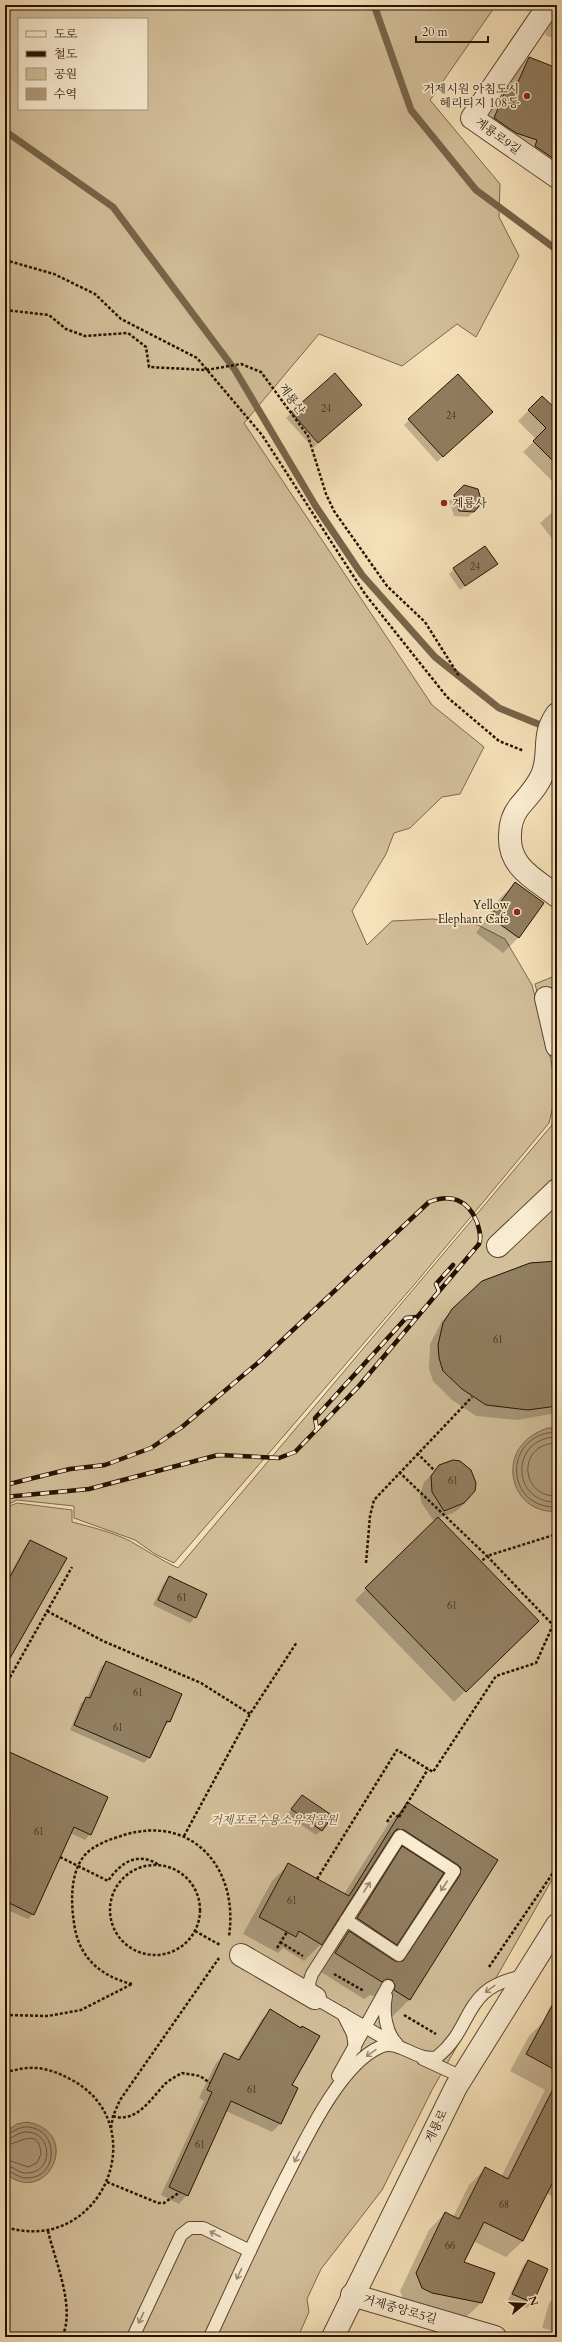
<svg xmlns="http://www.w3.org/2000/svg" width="562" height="2342" viewBox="0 0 562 2342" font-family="Cardo,'Noto Serif KR',serif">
<rect width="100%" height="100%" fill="#f7e2ba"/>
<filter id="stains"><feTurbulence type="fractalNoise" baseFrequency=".005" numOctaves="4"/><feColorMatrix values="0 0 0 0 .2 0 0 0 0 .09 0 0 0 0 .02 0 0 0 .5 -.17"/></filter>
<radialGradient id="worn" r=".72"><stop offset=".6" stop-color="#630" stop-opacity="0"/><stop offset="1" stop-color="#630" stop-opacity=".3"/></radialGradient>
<g fill="#d3bf9a" stroke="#7c684d" fill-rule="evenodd">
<path d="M5,5h491l-66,95 70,84 -1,33 20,39 -43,81 -19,-13 -55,42 -83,-32 -75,89 188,282 52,42 -24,47 -18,3 -32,31 -16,5 -8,21 -34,57 15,34 25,-24 41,-2 45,6 27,14 27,46 19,75 5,33 -7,30 -135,162 -240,278 -19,-9 -20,-14 -61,-22v-12l-57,-6 -12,6zM19,19h128v90h-128z"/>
<polygon points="557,975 557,1088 555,1060 535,984"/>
<path d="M557,1096v775l-125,219 -50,100 -61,79 -14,30 2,13 -11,25h-293v-829l12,-5 55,7v12c19,5 40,10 58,19 16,9 31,19 48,27l374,-443z"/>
</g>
<g fill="#b09b7b" stroke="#78644a">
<path d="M548,1428h9v83c-47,5 -66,-65 -9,-83z"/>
<path d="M27,2122c57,10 20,87 -22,51v-41l12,-8z"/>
</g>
<g fill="#0003" fill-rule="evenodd">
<polygon points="556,5 557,5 557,39 545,35"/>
<polygon points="529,58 557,69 557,181 480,134 489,110 506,91 514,73"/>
<polygon points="335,375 356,410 313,448 286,418"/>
<polygon points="542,397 557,412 557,486 523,452 536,439 518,421"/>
<polygon points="486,417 437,462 404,425 409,420"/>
<polygon points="465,486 473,512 468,517 454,516 449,501"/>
<polygon points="557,508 557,545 540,523"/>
<polygon points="496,564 460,590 449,574 454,569"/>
<polygon points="516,883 543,904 518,938 503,953 476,933 500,898"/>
<polygon points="557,1263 557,1413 517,1420 476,1416 452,1400 433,1381 429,1369 430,1344 442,1321 453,1310"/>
<polygon points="453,1461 475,1483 470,1498 459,1509 453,1513 433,1520 421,1502 420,1495 424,1482 446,1462"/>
<polygon points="438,1519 537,1621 454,1702 355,1600"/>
<polygon points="30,1542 5,1659 5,1583 25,1547"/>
<polygon points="169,1577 195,1617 190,1623 153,1605 164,1583"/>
<polygon points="106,1662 181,1695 169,1722 164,1727 149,1758 144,1763 70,1730 81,1703 87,1698 101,1667"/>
<polygon points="5,1751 90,1834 85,1840 70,1833 33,1914 28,1919 5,1909"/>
<polygon points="302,1796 322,1830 316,1835 287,1815"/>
<path d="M407,1804l89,56 -86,139 -17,17 -15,-9 1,-4 -4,-7 -5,-1 -6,4 -46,-29 14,-21 10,-10 -3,-2 45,-71 13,-13 -10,-7h-4l-62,98 -17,17 -21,-13 -5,5 -35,-19 29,-53 17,-17 55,30 46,-73zM438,1880l3,2 3,11 -47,69 -13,-6 12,-12z"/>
<polygon points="271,2010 290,2085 296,2088 280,2124 272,2132 226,2111 187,2195 179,2204 161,2195 204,2101 199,2098 216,2063 224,2054 237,2060 262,2019"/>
<polygon points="545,2020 557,2026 557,2199 546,2193 523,2241 506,2257 473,2241 462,2262 481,2303 464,2319 406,2305 400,2291 429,2230 445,2213 453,2217 469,2185 485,2169 501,2177 545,2090 510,2071 529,2036"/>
<polygon points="528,2261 546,2270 532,2303 527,2308 508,2300 523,2266"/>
<polygon points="555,2298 557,2299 557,2332 542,2328 549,2303"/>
</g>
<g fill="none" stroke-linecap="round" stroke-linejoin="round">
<g stroke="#6a563e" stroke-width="1">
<path d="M557,1432c-55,1 -53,77 0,75"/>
<path d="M557,1437c-48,0 -46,67 0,65"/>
<path d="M557,1443c-40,0 -38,54 0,53"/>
<path d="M5,2134c8,-1 14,-8 23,-7 31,2 31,50 0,51 -10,1 -15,-7 -23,-8"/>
<path d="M5,2139c8,0 14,-8 23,-7 25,2 25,40 0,41 -10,1 -14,-7 -23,-8"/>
<path d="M5,2145c13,0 34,-20 36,9l-4,9 -9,4 -23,-8"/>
</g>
<g stroke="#78644a" stroke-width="7">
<polyline points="374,5 411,110 476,190 557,250"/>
<polyline points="5,131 113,207 235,370 315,505 362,575 435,657 499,708 548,728"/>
</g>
</g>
<g fill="#927e61" stroke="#251200">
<polygon points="529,57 557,68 557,161 535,146 537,140 516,133 494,118 504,94 507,88 514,91"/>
<polygon points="335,373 362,405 318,443 291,412"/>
<polygon points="458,374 493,412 443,457 408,419"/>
<polygon points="542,396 557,410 557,465 533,441 546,428 528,410"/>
<polygon points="464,485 478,489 482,503 474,512 459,511 454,495"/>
<polygon points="485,546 498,564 465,586 453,568"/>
<polygon points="515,882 544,903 519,938 490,917"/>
<polygon points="557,1261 557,1406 528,1410 486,1405 462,1389 443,1371 439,1358 438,1345 443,1323 452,1309 482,1281 530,1263"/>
<polygon points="453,1460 460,1461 471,1470 476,1483 475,1491 464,1503 444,1511 432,1492 431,1476 439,1465"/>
<polygon points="438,1517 539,1621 466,1692 365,1588"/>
<polygon points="30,1540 67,1558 5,1667 5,1586"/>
<polygon points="169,1576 207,1594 196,1618 158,1600"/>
<polygon points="106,1661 182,1694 170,1722 167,1721 150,1758 74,1725 86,1697 90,1698"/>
<polygon points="5,1750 108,1797 91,1835 74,1827 34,1915 5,1901"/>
<polygon points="302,1795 333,1816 322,1831 291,1809"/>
<polygon points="407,1802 498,1860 410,2000 394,1990 395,1985 392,1980 387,1979 382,1982 335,1953 349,1931 395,1961 403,1961 460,1875 461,1868 458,1865 404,1830 397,1829 394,1832 322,1945 299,1931 296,1937 259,1917 288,1863 349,1896"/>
<polygon points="402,1846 444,1873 397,1945 357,1918"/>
<polygon points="557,1996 557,2071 526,2054"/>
<polygon points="270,2009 301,2028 302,2026 320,2036 292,2085 298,2088 281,2124 231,2101 188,2196 169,2187 212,2092 207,2090 224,2053 239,2060"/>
<polygon points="557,2081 557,2174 523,2241 484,2222 464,2262 495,2273 482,2303 432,2293 422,2288 416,2273 445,2212 459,2219 485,2167 508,2179"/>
<polygon points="528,2260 548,2269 533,2303 512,2294"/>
</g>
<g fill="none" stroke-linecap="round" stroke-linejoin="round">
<defs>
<g id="service">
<polyline points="346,1920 399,1955 454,1871 400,1836 312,1974 309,1983 311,1994 315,1998 396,2045"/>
<path d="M386,1996c-3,15 -1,36 11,48"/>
<polyline points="343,2014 353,2034 355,2048"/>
<polyline points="423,2059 462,2077"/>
<polyline points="338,2076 388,1986"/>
<polyline points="133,2337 181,2235 190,2228 203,2228 250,2251"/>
<path d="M210,2337c24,-52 48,-105 74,-156 20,-38 55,-116 96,-134 19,-9 35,15 57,10 39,-31 23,-70 88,-81"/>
</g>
<g id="minor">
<polyline points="549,5 472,118 557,177"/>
<path d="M557,714c-15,21 -7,35 -13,55 -3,14 -16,27 -25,38 -7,9 -9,17 -9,28 -2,32 25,44 47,61"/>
<polyline points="546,998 557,1046"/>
<polyline points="498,1246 557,1190"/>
<polyline points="241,1955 315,1998"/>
</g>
<g id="tertiary">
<polyline points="352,2295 495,2337"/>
<polyline points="333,2337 456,2087 557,1925"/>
</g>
</defs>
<use href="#service" stroke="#5a462e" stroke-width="14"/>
<use href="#minor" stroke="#5a462e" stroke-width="24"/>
<use href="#tertiary" stroke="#5a462e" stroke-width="24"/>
<g stroke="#251200" stroke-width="2.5" stroke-dasharray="3 2" stroke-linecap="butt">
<polyline points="5,260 54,274 95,294 121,319 197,358 262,435 365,594 447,697 499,741 524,751"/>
<polyline points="5,310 49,315 66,329 85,336 128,333 146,347 149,367 206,370 241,364 261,372 308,436 326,494 334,511 387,586 425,622 459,676"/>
<polyline points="417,1453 434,1470"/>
<polyline points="399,1472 487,1556 481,1562"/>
<polyline points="366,1563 370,1516 374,1500 472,1397"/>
<polyline points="47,1611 103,1641 201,1683 250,1714"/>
<polyline points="5,1686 72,1567"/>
<polyline points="399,1817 428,1769"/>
<polyline points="387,1822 393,1813 400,1818"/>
<polyline points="184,1836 250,1714 297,1642"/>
<path d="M60,1857l48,24c13,-19 30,-30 51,-16"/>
<circle cx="155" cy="1910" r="45"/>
<polyline points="317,1879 397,1750 433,1772 496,1676 536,1663 553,1625 487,1556 557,1534"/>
<polyline points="195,1931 220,1945"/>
<polyline points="280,1942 303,1956"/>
<polyline points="277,1948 287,1932"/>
<polyline points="489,1967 557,1867"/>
<polyline points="334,1974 364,1991"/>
<path d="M132,1984c-29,-7 -51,-24 -57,-55 -4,-22 -6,-54 9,-73 9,-11 27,-17 40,-21 69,-21 115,34 105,101"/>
<polyline points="5,2015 48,2016 81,2010 132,1984"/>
<polyline points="404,2015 436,2034"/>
<path d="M5,2072c8,-1 16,-4 24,-4 14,-1 28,4 41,11 86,44 33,178 -65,148"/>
<path d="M113,2116c24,8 39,-19 53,-33 5,-4 11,-7 16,-10l18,3 10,7"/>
<polyline points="111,2128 113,2116 120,2100 219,1958"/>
<polyline points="107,2182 158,2203 164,2203 180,2192"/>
<path d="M48,2231c7,30 28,77 14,106"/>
</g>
<use href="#service" stroke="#faecd2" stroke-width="12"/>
<use href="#minor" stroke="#faecd2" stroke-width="22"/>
<use href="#tertiary" stroke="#faecd2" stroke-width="22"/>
<defs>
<g id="rail">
<polyline points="439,1291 436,1284 453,1265"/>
<polyline points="317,1429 315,1418 406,1318 417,1317"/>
<path d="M5,1485l65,-16 35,-4 46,-17 31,-21 78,-66 169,-159c22,-9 39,-2 48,20 2,7 5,15 2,22l-121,143 -63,65 -16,6 -61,-3 -129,34 -84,8"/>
</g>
</defs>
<use href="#rail" stroke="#251200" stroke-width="4.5"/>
<use href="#rail" stroke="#faecd2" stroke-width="3" stroke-dasharray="9" stroke-linecap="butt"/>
</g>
<defs><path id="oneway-shaft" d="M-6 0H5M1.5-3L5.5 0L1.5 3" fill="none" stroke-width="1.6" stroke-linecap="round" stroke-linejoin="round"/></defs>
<g stroke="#9a8a74">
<use href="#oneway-shaft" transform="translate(444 1886) rotate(123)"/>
<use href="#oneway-shaft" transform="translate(367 1887) rotate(-57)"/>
<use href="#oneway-shaft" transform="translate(490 1989) rotate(144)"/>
<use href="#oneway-shaft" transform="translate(371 2053) rotate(145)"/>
<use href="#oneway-shaft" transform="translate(297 2157) rotate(117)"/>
<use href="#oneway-shaft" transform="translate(215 2234) rotate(-153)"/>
<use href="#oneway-shaft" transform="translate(239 2274) rotate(115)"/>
<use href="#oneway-shaft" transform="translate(141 2318) rotate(115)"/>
</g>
<g fill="#8f2418" stroke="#faecd2" stroke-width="1.5">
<circle cx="527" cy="96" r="4"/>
<circle cx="444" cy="503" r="4"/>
<circle cx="517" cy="912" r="4"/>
</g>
<g text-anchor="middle" stroke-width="3.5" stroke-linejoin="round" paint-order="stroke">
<g font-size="10" fill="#402d18">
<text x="326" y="412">24</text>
<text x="451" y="419">24</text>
<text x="475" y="570">24</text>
<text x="498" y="1343">61</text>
<text x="453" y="1484">61</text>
<text x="182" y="1601">61</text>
<text x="452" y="1609">61</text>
<text x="138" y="1696">61</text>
<text x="118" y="1731">61</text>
<text x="39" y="1835">61</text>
<text x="292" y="1904">61</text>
<text x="252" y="2093">61</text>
<text x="200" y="2148">61</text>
<text x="504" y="2208">68</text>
<text x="450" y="2249">66</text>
</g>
<g font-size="12" fill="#251200" stroke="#faecd2" text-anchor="end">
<text x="519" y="93">거제시원 아침도시<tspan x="519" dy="14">헤리티지 108동</tspan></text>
<text x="452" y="507" text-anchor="start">계룡사</text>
<text x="509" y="909">Yellow<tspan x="509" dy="14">Elephant Cafe</tspan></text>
</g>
<g font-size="12" fill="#251200" stroke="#faecd2">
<text transform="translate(498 136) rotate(36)" y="4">계룡로9길</text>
<text transform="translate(292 399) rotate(54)" y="4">계룡산</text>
<text transform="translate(436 2126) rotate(-64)" y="4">계룡로</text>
<text transform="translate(400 2309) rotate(16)" y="4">거제중앙로5길</text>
</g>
<g font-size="12" font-style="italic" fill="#624f36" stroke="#faecd2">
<text x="274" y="1824">거제포로수용소유적공원</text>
</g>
</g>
<rect width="562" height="2342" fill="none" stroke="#f7e2ba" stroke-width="20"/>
<rect x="6" y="6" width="550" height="2330" fill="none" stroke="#251200" stroke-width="2"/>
<rect x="10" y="10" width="542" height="2322" fill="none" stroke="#251200"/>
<rect x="18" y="18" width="130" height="92" fill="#faecd2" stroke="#a5957e"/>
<rect x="26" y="31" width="20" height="6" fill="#faecd2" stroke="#a5957e"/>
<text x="54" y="38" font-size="12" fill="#251200">도로</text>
<rect x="26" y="51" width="20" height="6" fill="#251200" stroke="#a5957e"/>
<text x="54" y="58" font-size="12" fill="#251200">철도</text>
<rect x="26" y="68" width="20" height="12" fill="#d3bf9a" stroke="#a5957e"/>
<text x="54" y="78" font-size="12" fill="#251200">공원</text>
<rect x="26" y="88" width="20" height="12" fill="#b09b7b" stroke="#a5957e"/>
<text x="54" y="98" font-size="12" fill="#251200">수역</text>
<g transform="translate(524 2304) rotate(72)" stroke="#faecd2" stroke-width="3" paint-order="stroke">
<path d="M0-3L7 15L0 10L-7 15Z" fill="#251200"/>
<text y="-6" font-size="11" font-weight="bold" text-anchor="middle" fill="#251200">N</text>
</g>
<path d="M416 36v6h72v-6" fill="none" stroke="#251200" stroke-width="2"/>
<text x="422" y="36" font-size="12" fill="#251200" stroke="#faecd2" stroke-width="3" paint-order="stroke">20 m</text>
<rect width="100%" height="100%" filter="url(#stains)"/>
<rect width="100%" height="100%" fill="url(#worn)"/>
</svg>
